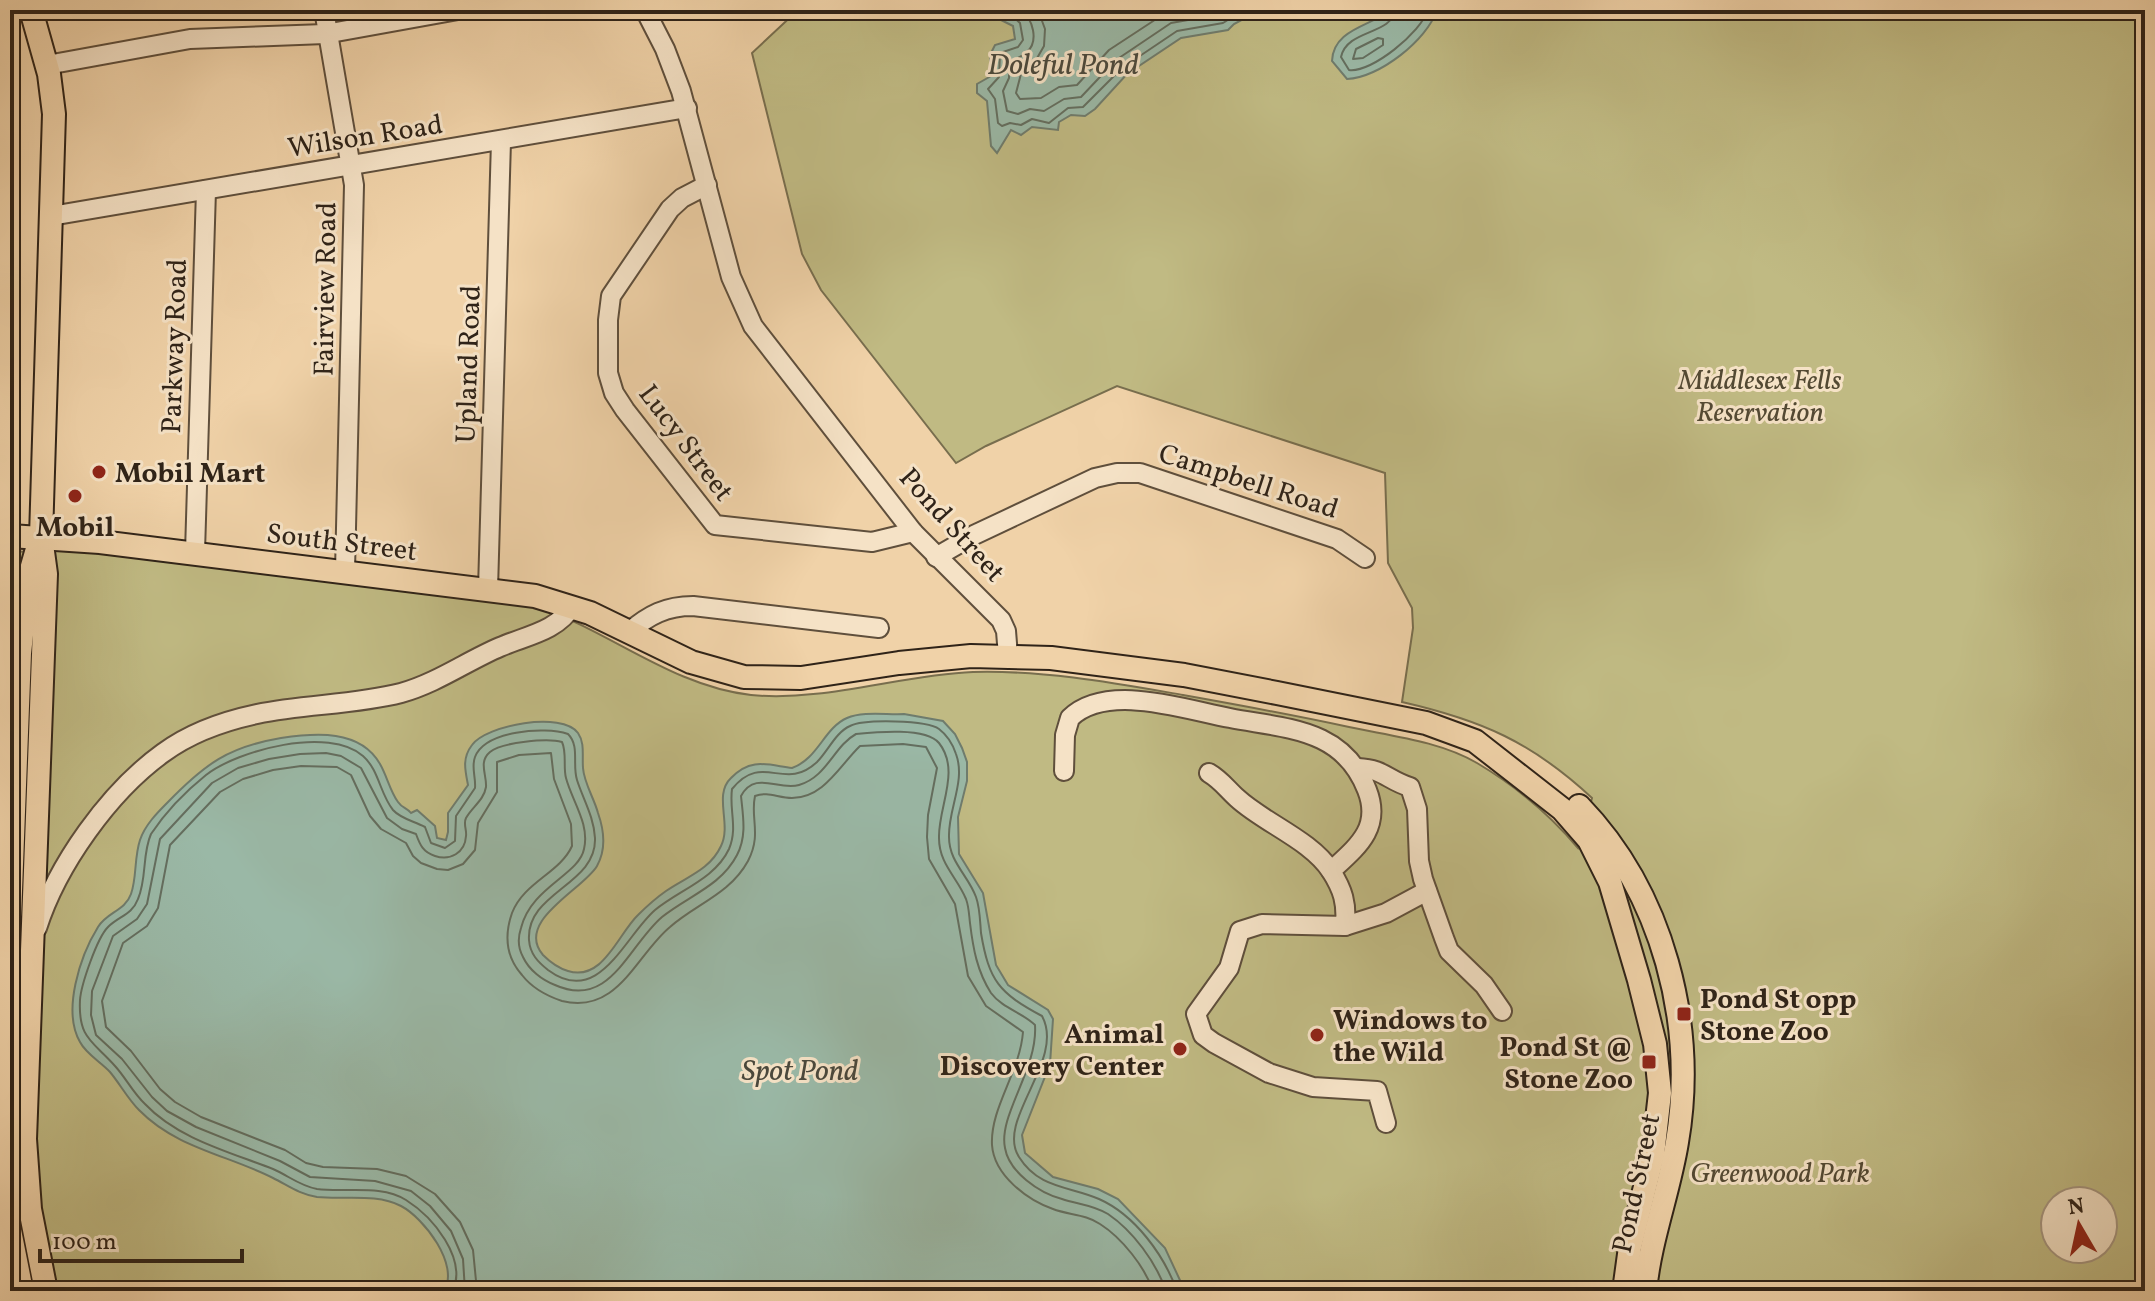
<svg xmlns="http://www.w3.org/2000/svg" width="2155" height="1301" viewBox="0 0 2155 1301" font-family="Vollkorn,serif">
<rect width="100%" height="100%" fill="#f0d2a8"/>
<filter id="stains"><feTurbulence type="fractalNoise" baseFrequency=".0025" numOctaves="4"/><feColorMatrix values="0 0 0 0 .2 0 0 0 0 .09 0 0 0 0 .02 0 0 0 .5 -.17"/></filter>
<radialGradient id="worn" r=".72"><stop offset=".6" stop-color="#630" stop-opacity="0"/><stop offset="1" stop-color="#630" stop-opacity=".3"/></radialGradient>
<path fill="#c0ba83" stroke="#786e4e" stroke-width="2" fill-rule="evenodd" d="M798,10h1347v1281h-2135v-739l61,-2 464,56c74,24 136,80 216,89 74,7 148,-20 222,-23 71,-2 141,11 210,23 56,10 111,20 166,32 42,9 90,14 128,36 37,22 73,52 101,85l14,-50c-60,-56 -111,-78 -190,-96l11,-74 -1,-20 -24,-45 -3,-90 -268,-87 -131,60 -30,17 -135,-173 -19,-36 -50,-201zM2055,1201h48v48h-48z"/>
<g fill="#9ab8a6" stroke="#6f7c6d" stroke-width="2">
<polygon points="1003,10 1281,10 1260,10 1234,24 1228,30 1181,38 1127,74 1095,109 1085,116 1071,115 1059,122 1058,130 1032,127 1021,135 1011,130 997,153 991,146 987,101 977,93 977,84 991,76 990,55 995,45 1015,39 1013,26 1001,20 1000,15"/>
<path d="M1391,10h46c-10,30 -58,68 -90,69l-15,-18c1,-32 39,-35 59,-51z"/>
<path d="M904,714l39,7 12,13 7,14 5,14v19l-9,36 1,37 24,39 13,72 12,20 40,25 5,9 -3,45 -28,71 3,18 28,24 45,12 20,10 47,49 20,43h-741c16,-26 -20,-73 -43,-85 -25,-13 -57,-6 -84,-9 -18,-3 -28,-11 -44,-19 -45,-23 -97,-30 -134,-68 -11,-11 -19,-26 -29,-38 -9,-10 -24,-18 -30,-30 -18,-31 0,-86 18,-115 9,-15 27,-16 33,-33 6,-17 3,-36 9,-54 5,-15 17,-27 28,-38 37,-38 60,-55 113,-64 34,-5 79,-9 99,26 7,12 10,27 18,38 4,6 9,6 13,11l6,-3 18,16 2,12 9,2 2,-8v-19l20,-28c-3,-15 -6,-27 4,-40 14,-20 90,-34 106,-12 7,10 4,23 5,35 1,15 11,30 15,45 6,17 8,37 -1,53 -13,23 -83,55 -54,89 7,7 15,13 25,16 35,11 50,-37 70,-56 9,-9 18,-17 28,-24 20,-14 44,-21 55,-45 11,-22 -8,-51 10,-68 20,-21 37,-13 61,-10 26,-9 32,-40 55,-50 16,-7 40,-3 57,-4z"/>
</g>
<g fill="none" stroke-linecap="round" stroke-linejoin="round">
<g stroke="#646e5f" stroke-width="2">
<polyline points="1009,10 1010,14 1020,23 1023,40 1018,47 1000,53 999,77 988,89 995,99 998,123 1002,126 1010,123 1021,125 1032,119 1049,123 1068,108 1083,107 1122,68 1177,31 1223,23 1244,10"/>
<path d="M1021,10c12,9 18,31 6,42 -5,5 -12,7 -18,10v16l-6,13 4,20 11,3 12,-5 14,2 20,-12 17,-2 35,-37 55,-37 40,-7 11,-6"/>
<polyline points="1038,10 1045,29 1044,46 1036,60 1022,70 1016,93 1020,99 1041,98 1059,87 1077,85 1109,50 1170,10"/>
<path d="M1395,10c-3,25 -48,19 -54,47l8,13c23,3 72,-38 79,-60"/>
<polygon points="1378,38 1383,39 1383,45 1363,58 1353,59 1356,49"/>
<path d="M453,1291c14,-33 -20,-74 -47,-91 -25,-16 -61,-7 -89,-11 -17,-3 -28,-13 -44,-20 -43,-17 -95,-30 -128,-65 -12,-11 -19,-26 -30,-38 -22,-25 -37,-27 -35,-66 1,-15 17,-62 28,-73 11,-11 24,-12 30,-28 9,-21 4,-45 13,-65 14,-21 35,-43 55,-59 32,-25 123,-49 157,-19 16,14 17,38 30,54 8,9 21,11 32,17l6,16 14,5 10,-7 1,-25 19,-28c1,-11 -4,-21 0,-31 10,-26 69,-31 93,-23 12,12 4,30 9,46 6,19 17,37 18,58 2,47 -69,54 -66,102 1,14 9,22 19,30 51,38 76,-33 107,-60 24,-20 60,-31 74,-61 9,-21 0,-39 3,-60 31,-38 52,4 85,-27 11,-11 19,-30 33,-36 14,-7 77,-6 89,3 8,6 14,16 17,25 10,27 -8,55 -7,83 0,25 19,38 27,60 4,11 4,24 5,36 8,48 18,60 61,83 24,44 -47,104 -23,141 20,32 51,29 80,42 36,16 65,56 78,92"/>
<path d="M465,1291l-2,-32 -12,-28 -21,-25 -19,-15 -36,-10 -65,-4 -30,-16 -84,-34 -29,-16 -15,-14 -30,-38 -26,-24 -5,-20 1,-24 21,-55 24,-17 10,-15 13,-65 52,-56 26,-15 31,-9 31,-5 26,-1 15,3 20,12 26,50 15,11 14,5c4,11 7,18 19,22 15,5 30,-3 31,-20 1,-6 -3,-12 0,-18 6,-11 18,-18 20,-31 1,-12 -8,-25 4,-35 12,-10 58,-14 72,-10 5,11 1,25 4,36 6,23 24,46 18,71 -5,26 -53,38 -63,79 -3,9 -3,20 2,29 6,13 19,23 32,28 55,25 73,-39 107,-68 26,-21 59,-31 75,-62 10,-19 6,-39 4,-59 14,-26 37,-5 58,-11 28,-8 35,-39 57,-51 20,-2 70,-7 83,9 22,28 -1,64 0,95 0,26 18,39 27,61 3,8 3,16 4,24 3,25 7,48 21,70 11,15 32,20 44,32 3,44 -37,90 -30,123 4,24 34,45 57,51 15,5 32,6 46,15 25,17 48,48 58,77"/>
<path d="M477,1291l-4,-41 -13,-28 -25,-28 -29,-18 -29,-7 -54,-2 -17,-4 -21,-13 -84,-33 -26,-15 -15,-13 -29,-38 -25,-24 -4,-26 21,-58 24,-17 11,-18 12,-63 50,-53 23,-13 30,-9 28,-4 36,1 14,8 19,41 11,13 25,14 7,13 8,7 16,6 11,1 15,-6 12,-14 3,-27 19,-31v-30l22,-7 32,-2 3,26 17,45 1,22c-12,27 -48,36 -60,67 -8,23 -6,44 10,62 10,13 25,21 40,26 56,14 74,-46 108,-74 26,-23 60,-33 78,-66 14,-27 2,-43 7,-65 13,-5 23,2 37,2 32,0 48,-33 68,-52l43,-2 23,3 11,21 -9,47 -1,22 2,22 26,45 13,72 18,30 37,26c-3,40 -33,76 -31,113 2,30 35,55 61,64 15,6 33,5 47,15 22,14 45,43 53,67"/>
</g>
<defs>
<g id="minor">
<polyline points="324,10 354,185 345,571"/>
<polyline points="645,10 665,49 681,91 731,277 753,326 913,532 1001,620 1006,631 1008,656"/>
<polyline points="47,65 190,39 325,34 458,10"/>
<polyline points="707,185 682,198 670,209 611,296 608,320 608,373 614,393 625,410 715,525 872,542 913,532"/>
<polyline points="51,216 687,108"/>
<polyline points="195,552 206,190"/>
<polyline points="936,557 974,535 1095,478 1117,473 1140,473 1337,539 1365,558"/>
<polyline points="488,589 501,141"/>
<path d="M629,632c20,-17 37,-26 64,-26l186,22"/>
<path d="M1358,768c26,1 29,12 52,19l7,22 2,52 4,18 21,59 5,13 35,34 18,26"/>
<path d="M1064,771l1,-36 5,-17c37,-36 116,-8 160,0 57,11 113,10 137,72 15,38 -10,57 -36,81 12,19 16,32 14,55l-83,-2 -22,7 -11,37 -33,46 7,21 11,8 55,30 44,14 64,4 9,32"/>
<path d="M1209,773c12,7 18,16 28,25 27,25 74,42 94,73"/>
<polyline points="1345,926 1386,913 1427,891"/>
<path d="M37,928c20,-63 72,-136 126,-175 27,-20 61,-32 94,-39 48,-10 97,-9 144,-21 36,-10 66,-32 99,-46 25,-11 58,-16 72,-41"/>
</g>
<g id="major">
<polyline points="31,10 49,74 54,114 41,537 46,574 25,1139 30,1209 46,1291"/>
<polyline points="10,536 100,542 535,596 590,613 691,662 744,677 801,678 899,663 971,656 1051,658 1184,675 1277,693 1426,723 1475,741 1562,809 1589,840 1610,882 1639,980 1655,1044 1660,1093 1653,1155 1630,1247 1624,1291"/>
<path d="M1579,806c84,87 118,218 98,336 -8,50 -27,97 -32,149"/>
<polyline points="10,917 20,653 28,580 39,542"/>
<polyline points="10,1230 22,1291"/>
</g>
</defs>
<use href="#minor" stroke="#5f4f3c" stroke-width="22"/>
<use href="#major" stroke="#2f2318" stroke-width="26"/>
<use href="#minor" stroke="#f5e2c6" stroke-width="18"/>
<use href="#major" stroke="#f0d2a8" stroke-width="22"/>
</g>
<g fill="#8f2418" stroke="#f5e2c6" stroke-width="3">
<circle cx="99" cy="472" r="8"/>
<circle cx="75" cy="496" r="8"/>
<rect x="1676" y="1006" width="16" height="16" rx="4"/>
<circle cx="1317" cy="1035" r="8"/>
<circle cx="1180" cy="1049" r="8"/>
<rect x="1641" y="1054" width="16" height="16" rx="4"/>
</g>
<g text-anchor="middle" stroke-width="6" stroke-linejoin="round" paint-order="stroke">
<g font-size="28" fill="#2f2318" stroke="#f5e2c6">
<text transform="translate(365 135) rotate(-9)" y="10">Wilson Road</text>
<text transform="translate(324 289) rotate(-89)" y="10">Fairview Road</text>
<text transform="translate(173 346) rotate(-88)" y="10">Parkway Road</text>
<text transform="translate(467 364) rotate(-88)" y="10">Upland Road</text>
<text transform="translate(687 442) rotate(53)" y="10">Lucy Street</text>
<text transform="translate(1249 480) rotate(18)" y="10">Campbell Road</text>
<text transform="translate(953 524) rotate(48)" y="10">Pond Street</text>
<text transform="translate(342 541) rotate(7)" y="10">South Street</text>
<text transform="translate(1635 1183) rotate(-78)" y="10">Pond Street</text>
</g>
<g font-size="28" font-style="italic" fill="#534933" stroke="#f5e2c6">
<text x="1760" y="389">Middlesex Fells<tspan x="1760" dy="32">Reservation</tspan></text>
<text x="1780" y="1182">Greenwood Park</text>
</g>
<g font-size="28" font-weight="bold" fill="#2f2318" stroke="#f5e2c6" text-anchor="start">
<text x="115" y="482">Mobil Mart</text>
<text x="75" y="536" text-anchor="middle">Mobil</text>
<text x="1700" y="1008">Pond St opp<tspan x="1700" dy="32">Stone Zoo</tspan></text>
<text x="1333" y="1029">Windows to<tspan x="1333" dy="32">the Wild</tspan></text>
<text x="1164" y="1043" text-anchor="end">Animal<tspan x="1164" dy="32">Discovery Center</tspan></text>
<text x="1633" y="1056" text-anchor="end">Pond St @<tspan x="1633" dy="32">Stone Zoo</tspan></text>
</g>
<g font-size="30" font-style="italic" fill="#4a483c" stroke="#f5e2c6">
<text x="1063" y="74">Doleful Pond</text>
<text x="800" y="1080">Spot Pond</text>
</g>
</g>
<rect width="2155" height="1301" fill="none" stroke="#f0d2a8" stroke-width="40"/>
<rect x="12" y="12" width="2131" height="1277" fill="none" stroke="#2f2318" stroke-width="4"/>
<rect x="20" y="20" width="2115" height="1261" fill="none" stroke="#2f2318" stroke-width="2"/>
<g transform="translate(2079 1225) rotate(351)"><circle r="38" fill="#f5e2c6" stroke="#a69680" stroke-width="2"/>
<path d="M0-6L14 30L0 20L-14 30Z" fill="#8f2418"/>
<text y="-12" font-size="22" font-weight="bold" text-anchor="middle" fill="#2f2318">N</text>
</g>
<path d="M40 1249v12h202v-12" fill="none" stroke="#2f2318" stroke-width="4"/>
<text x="52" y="1249" font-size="24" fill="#2f2318" stroke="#f5e2c6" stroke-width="6" paint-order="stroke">100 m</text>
<rect width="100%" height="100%" filter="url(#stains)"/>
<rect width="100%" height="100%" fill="url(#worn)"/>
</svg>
